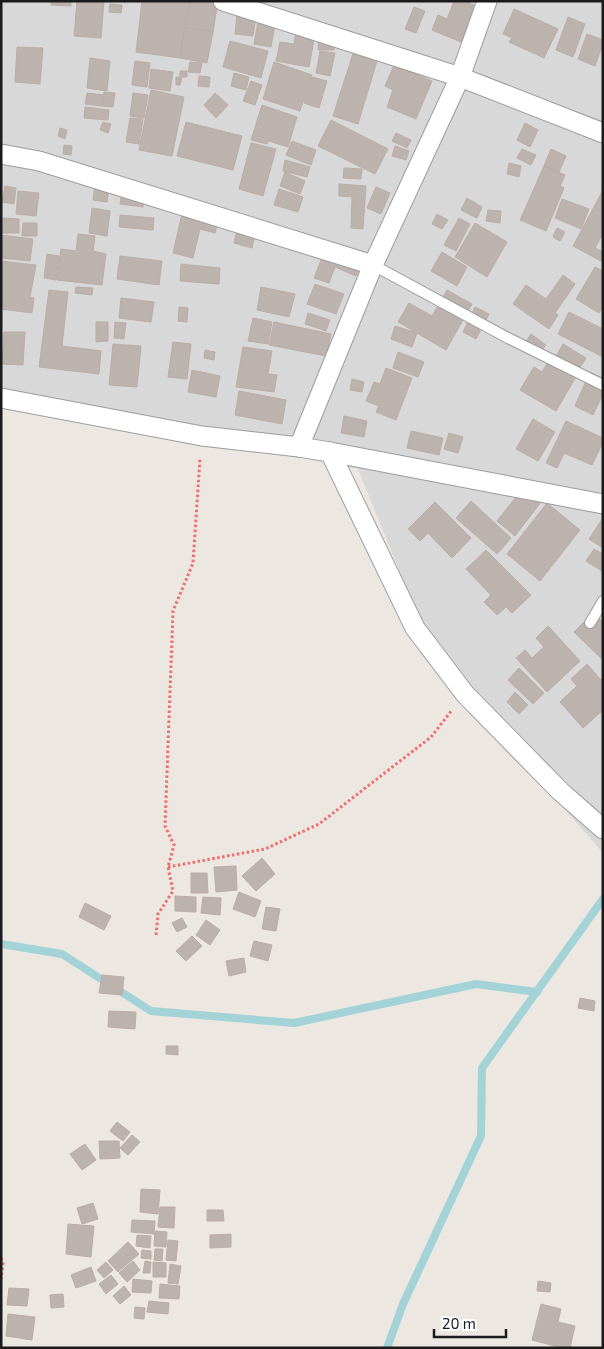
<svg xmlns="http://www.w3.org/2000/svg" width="604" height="1349" viewBox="0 0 604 1349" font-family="'Exo 2',sans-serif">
<rect width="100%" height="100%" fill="#ece7e1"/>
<polygon fill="#d9d8d8" points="1,1 603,1 603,853 436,662 358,469 1,401"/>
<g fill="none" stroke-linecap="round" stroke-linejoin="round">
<g stroke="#a3d2d7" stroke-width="8">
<polyline points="1,944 62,954 151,1011 294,1023 476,984 537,992"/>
<polyline points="387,1348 403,1304 481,1136 482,1068 603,899"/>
</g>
</g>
<g fill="#bcb2ae" stroke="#bcaca4">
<polygon points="51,1 71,1 71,6 51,5"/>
<polygon points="77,1 104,1 101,38 74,36"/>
<polygon points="142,1 190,1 180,58 136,52"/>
<polygon points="190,1 218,1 213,32 185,27"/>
<polygon points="454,1 466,1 475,6 461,42 432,30 438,15 447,19"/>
<polygon points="110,4 122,5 121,13 109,12"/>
<polygon points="414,7 425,11 416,33 405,29"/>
<polygon points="514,9 558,29 544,58 509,42 512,38 503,34"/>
<polygon points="237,13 256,16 253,36 235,34"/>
<polygon points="259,16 276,19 271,47 254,44"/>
<polygon points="568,17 585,24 573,57 556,50"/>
<polygon points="297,26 316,29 309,67 276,61 280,42 294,44"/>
<polygon points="185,27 213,32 207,63 180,58"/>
<polygon points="587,34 603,40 603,49 601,49 595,66 578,59"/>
<polygon points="319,35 335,36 334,50 318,50"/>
<polygon points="230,41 268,51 261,78 223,67"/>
<polygon points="356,44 380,51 358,124 333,116"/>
<polygon points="17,47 43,48 40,84 15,82"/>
<polygon points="320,51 335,53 330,76 316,73"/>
<polygon points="90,58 110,61 107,91 87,88"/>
<polygon points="135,61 150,63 147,87 132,85"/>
<polygon points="190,62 202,63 200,73 188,72"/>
<polygon points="274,62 312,75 300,111 263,99"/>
<polygon points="394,65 432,81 416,119 387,107 393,90 385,86"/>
<polygon points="151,69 173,72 170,91 149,88"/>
<polygon points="180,71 187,71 187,77 182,77 180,85 176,85 176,77 180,77"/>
<polygon points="234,73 249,77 246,90 231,86"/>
<polygon points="199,76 210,77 209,87 198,86"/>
<polygon points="312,77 327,81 319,108 304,103"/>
<polygon points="251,81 262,85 255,105 243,101"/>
<polygon points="151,90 184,97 172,156 139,150"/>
<polygon points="104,92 115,93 113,107 102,106"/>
<polygon points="87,93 104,95 102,106 85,104"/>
<polygon points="133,93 148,95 144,118 130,116"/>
<polygon points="215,93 228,105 216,118 204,105"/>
<polygon points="262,105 297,117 288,147 269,141 267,144 251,140"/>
<polygon points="85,107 109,110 108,120 84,118"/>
<polygon points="130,118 143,119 139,144 126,142"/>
<polygon points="331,120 388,149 375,174 318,146"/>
<polygon points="103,122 111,124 108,133 100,130"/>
<polygon points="186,122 242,136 233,170 177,156"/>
<polygon points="525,123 538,130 530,147 517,140"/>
<polygon points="60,128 67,130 65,139 58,136"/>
<polygon points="396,133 411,140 407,148 392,141"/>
<polygon points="292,141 316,150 311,165 286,155"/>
<polygon points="251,143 276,149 263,196 239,189"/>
<polygon points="64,145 72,146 71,155 63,154"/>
<polygon points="395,146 409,151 406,160 392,156"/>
<polygon points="522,149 536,155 531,165 517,158"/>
<polygon points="551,149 566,156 559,172 544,166"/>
<polygon points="285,160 310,167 307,177 283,171"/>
<polygon points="509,163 521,166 519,177 507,174"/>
<polygon points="544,166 565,175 560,186 564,188 546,231 520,220"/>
<polygon points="344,168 362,169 361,179 343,178"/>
<polygon points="285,172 305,181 300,194 280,186"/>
<polygon points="96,178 110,180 107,202 93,200"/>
<polygon points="339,184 366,186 363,229 351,228 352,197 339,196"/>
<polygon points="5,186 16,188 14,204 2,202"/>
<polygon points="376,187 390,193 381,214 367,208"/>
<polygon points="279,189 303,197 298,212 274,205"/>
<polygon points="603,190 603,233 595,248 603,252 603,262 573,246"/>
<polygon points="18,191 39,193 36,216 16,214"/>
<polygon points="122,192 145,195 143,207 120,204"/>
<polygon points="467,198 482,207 477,218 461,210"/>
<polygon points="562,199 589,209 581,229 555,218"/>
<polygon points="92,208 110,211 107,236 89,233"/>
<polygon points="183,209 219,218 215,233 200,229 193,258 173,253"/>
<polygon points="488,210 501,211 500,223 486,221"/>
<polygon points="437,214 448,220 442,229 432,224"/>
<polygon points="120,215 154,218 153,230 119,227"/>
<polygon points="1,218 19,219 19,233 1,233"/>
<polygon points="459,218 470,224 456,251 444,245"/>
<polygon points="23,223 37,223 37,236 22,236"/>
<polygon points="475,223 507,242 487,277 455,257"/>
<polygon points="238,227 256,231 252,248 234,243"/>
<polygon points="557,228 565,232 560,241 553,237"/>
<polygon points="78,234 95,236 93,251 106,254 102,285 57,280 61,249 76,251"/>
<polygon points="1,235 33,239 30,261 1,258"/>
<polygon points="326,247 362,261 356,276 335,267 329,283 314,278"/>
<polygon points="442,252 467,267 457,286 431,271"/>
<polygon points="47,254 59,256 56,280 44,278"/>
<polygon points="120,256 162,261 159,285 117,279"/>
<polygon points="1,261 36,265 30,297 34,298 32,313 1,309"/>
<polygon points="181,264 220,268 219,284 180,281"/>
<polygon points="595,267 603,271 603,306 599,313 576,299"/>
<polygon points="563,275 575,284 555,313 558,315 549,329 513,304 526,285 546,299"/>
<polygon points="315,284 344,294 336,314 307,304"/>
<polygon points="76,287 93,288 92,295 75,293"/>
<polygon points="261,287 295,294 289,317 257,310"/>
<polygon points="49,290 68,292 62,346 101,351 99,374 39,367"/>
<polygon points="447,290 472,304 446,350 398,322 409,303 432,316"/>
<polygon points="121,298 154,302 151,322 119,318"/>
<polygon points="179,307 188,308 187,322 178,321"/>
<polygon points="475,307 489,314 476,339 463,332"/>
<polygon points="569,312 603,329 603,357 558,334"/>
<polygon points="308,313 330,320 326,331 305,324"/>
<polygon points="253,318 272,322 268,344 248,341"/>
<polygon points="96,322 108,322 108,341 96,342"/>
<polygon points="115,322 126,323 124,339 114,338"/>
<polygon points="274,322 331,334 326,356 269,345"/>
<polygon points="395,326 417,333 412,347 391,339"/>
<polygon points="4,332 25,332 23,365 2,364"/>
<polygon points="531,334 546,345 539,353 525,343"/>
<polygon points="173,342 191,344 187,379 168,377"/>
<polygon points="113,344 141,346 137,387 109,385"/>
<polygon points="563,344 586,358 578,371 555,358"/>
<polygon points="243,347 272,351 268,374 277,375 274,392 236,387"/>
<polygon points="205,350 215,352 214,360 204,358"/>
<polygon points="398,352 424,362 418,377 393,368"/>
<polygon points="550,359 577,375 556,411 520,390 534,367 542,372"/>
<polygon points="386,368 412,378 396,420 376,412 379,406 366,401 374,382 380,384"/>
<polygon points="192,370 220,376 216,397 188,392"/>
<polygon points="590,372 602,378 598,387 603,389 603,394 593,415 575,406"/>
<polygon points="352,379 364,382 362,392 350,390"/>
<polygon points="239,391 286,400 282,424 235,415"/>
<polygon points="344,416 367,421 364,437 341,433"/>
<polygon points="533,419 555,432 538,461 516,449"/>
<polygon points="566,421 603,438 603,442 592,465 564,453 557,468 546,463"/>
<polygon points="411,431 443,438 439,455 407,448"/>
<polygon points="449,433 463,437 458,453 444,449"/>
<polygon points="523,488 541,502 515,536 497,521"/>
<polygon points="471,501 511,538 497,554 456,518"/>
<polygon points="435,502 471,538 452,558 428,533 420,541 408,529"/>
<polygon points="547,503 580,530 540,581 507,554"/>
<polygon points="603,518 603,548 589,539"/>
<polygon points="594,549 603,554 602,571 586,561"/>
<polygon points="486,550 531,595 512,613 506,607 497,615 484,602 491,595 466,569"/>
<polygon points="593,613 603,622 603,660 574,632"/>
<polygon points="548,626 580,661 547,692 516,658 525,650 532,658 544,647 536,638"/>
<polygon points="587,664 601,680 603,678 603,710 583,728 560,702 577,686 571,679"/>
<polygon points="519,668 544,693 533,704 508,680"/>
<polygon points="515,692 528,705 519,714 507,702"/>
<polygon points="262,858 275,874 256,891 242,876"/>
<polygon points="236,866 237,890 216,892 214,867"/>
<polygon points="191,873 207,873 208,893 191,893"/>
<polygon points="239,892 261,901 255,917 233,909"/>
<polygon points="175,896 196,897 196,912 175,911"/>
<polygon points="203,897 221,898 220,915 201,913"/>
<polygon points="85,903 111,916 104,930 79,917"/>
<polygon points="266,907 280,909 276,931 262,929"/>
<polygon points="182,918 187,927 177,932 172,923"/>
<polygon points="206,920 220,930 210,945 196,935"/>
<polygon points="192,936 202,946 186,961 176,951"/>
<polygon points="254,941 272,945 268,961 250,956"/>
<polygon points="244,958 246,972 229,976 226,961"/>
<polygon points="102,975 124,977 122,995 99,993"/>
<polygon points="580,998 595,1001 594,1011 578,1008"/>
<polygon points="109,1011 136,1012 135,1029 108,1027"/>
<polygon points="166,1046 178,1046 178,1055 166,1054"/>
<polygon points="117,1122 130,1132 123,1141 110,1131"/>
<polygon points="132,1135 140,1142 128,1155 120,1148"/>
<polygon points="99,1141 119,1141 120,1158 100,1159"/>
<polygon points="85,1144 96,1160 82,1170 70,1154"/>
<polygon points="141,1189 160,1190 158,1214 140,1212"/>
<polygon points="93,1203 98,1219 82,1224 77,1208"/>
<polygon points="160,1207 175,1207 174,1228 158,1227"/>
<polygon points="207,1210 223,1210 224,1221 207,1221"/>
<polygon points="132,1220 155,1221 154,1234 131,1232"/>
<polygon points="68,1224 94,1226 91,1257 66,1254"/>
<polygon points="155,1231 167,1232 166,1247 154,1246"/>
<polygon points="231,1234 231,1247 210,1248 210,1235"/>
<polygon points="137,1235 151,1236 150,1248 136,1246"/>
<polygon points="168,1240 178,1241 176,1261 166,1260"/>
<polygon points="128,1242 139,1254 118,1272 108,1261"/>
<polygon points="155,1249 163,1249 162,1261 154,1260"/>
<polygon points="142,1250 151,1251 151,1259 141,1258"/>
<polygon points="133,1261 140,1270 127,1282 119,1273"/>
<polygon points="145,1261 151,1262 150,1273 143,1273"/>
<polygon points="106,1262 113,1270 104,1278 97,1270"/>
<polygon points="153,1262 166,1263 166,1277 153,1277"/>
<polygon points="170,1264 181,1266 178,1284 168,1283"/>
<polygon points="91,1267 96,1281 76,1288 71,1275"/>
<polygon points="111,1275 118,1284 106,1294 99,1284"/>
<polygon points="133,1279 152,1281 151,1293 132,1292"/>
<polygon points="538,1281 551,1283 550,1292 537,1291"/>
<polygon points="160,1284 180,1286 179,1299 159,1298"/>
<polygon points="124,1286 131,1295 120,1304 113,1296"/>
<polygon points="9,1288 29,1289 27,1306 7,1305"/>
<polygon points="63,1294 64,1307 51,1308 50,1295"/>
<polygon points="149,1301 169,1303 168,1314 147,1312"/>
<polygon points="541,1304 561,1309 558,1322 575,1326 570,1348 562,1348 532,1340"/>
<polygon points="135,1307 145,1308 144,1319 134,1318"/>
<polygon points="8,1314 35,1317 32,1340 6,1336"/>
</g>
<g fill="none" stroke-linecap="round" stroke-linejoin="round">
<defs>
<g id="lane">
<polyline points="373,265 508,338 603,385"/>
<polyline points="590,623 603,601"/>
</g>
<g id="street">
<polyline points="223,1 460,77 603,133"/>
<polyline points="1,154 39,161 373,265"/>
<polyline points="1,398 202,436 299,447 330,452 603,504"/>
<polyline points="299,447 373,265 460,77 487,1"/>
<polyline points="330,452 415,628 465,694 560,791 603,829"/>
</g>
</defs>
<use href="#lane" stroke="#9c9c9c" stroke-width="12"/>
<use href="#street" stroke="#9c9c9c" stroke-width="21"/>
<g stroke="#f06d70" stroke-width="3" stroke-dasharray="2.5 2.5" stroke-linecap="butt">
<polyline points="168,867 265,849 319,824 431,737 452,710"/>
<polyline points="156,935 158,914 173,891 168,867 174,845 165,826 173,611 193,563 200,458"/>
<polyline points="1,1258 3,1263 1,1279"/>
</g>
<use href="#lane" stroke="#fff" stroke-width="10"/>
<use href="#street" stroke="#fff" stroke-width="19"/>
</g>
<rect width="604" height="1349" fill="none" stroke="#1b1b1b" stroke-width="5"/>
<path d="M434 1329v8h72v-8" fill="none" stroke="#1b1b1b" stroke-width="2.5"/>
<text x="442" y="1329" font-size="15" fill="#1b1b1b" stroke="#ffffff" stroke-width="4" paint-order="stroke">20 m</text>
</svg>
